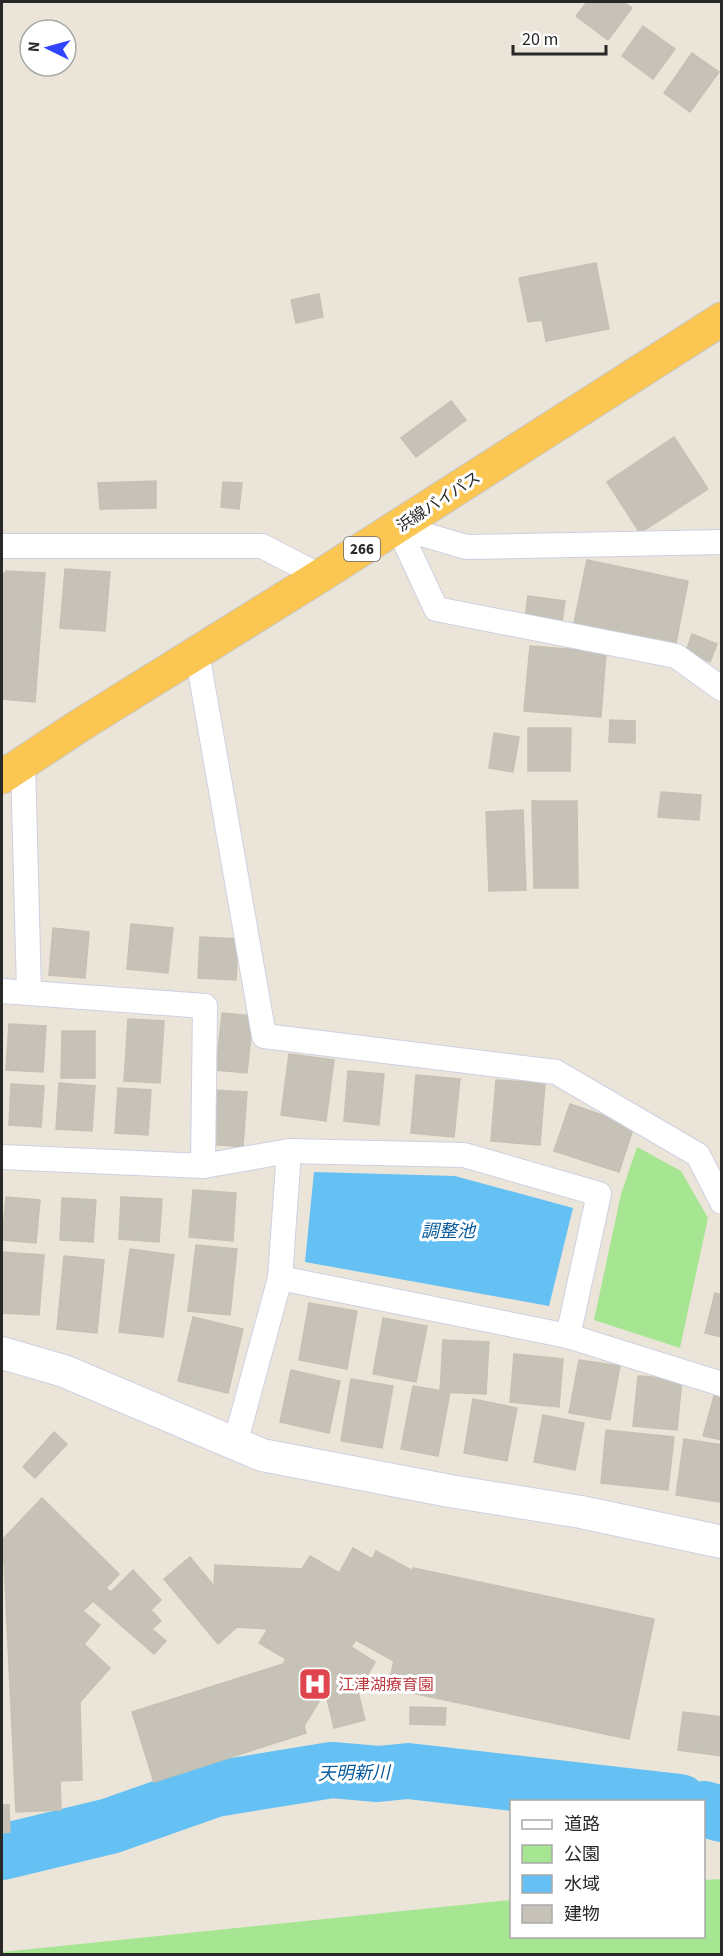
<svg xmlns="http://www.w3.org/2000/svg" width="723" height="1956" viewBox="0 0 723 1956" font-family="'Source Sans 3','Noto Sans JP',sans-serif">
<rect width="100%" height="100%" fill="#ebe5d9"/>
<g fill="#a6e592">
<polygon points="637,1147 681,1171 708,1218 680,1348 594,1320 621,1194"/>
<polygon points="721,1879 721,1954 2,1954 2,1952 511,1900 512,1936 704,1936 704,1880"/>
</g>
<polygon fill="#65c0f4" points="314,1172 455,1176 573,1208 549,1306 305,1262"/>
<g fill="none" stroke-linecap="round" stroke-linejoin="round">
<g stroke="#65c0f4" stroke-width="56">
<polyline points="704,1809 722,1814"/>
<polyline points="2,1852 110,1826 215,1789 332,1770 378,1774 408,1771 680,1802"/>
</g>
</g>
<g fill="#c6c2b8" stroke="#c6c1b2" stroke-width="1.5">
<polygon points="587,2 623,2 632,8 608,40 576,16"/>
<polygon points="643,26 675,49 653,79 622,56"/>
<polygon points="692,53 719,72 690,112 664,93"/>
<polygon points="596,263 609,329 546,341 542,320 528,322 519,278"/>
<polygon points="319,294 323,317 296,323 291,300"/>
<polygon points="451,401 466,420 416,457 401,438"/>
<polygon points="674,437 708,489 640,533 607,482"/>
<polygon points="156,481 156,508 100,509 98,483"/>
<polygon points="223,482 242,483 239,509 221,507"/>
<polygon points="587,560 688,581 676,643 574,623"/>
<polygon points="65,569 110,572 105,631 60,628"/>
<polygon points="6,571 45,573 35,702 2,699 3,597 2,597 2,573 6,573"/>
<polygon points="528,596 565,601 562,623 525,618"/>
<polygon points="692,634 717,644 710,662 686,652"/>
<polygon points="530,646 606,652 601,717 524,711"/>
<polygon points="610,720 635,721 635,743 609,742"/>
<polygon points="528,728 571,728 570,771 528,771"/>
<polygon points="494,733 519,737 513,772 489,768"/>
<polygon points="661,792 701,795 699,820 658,817"/>
<polygon points="532,801 577,801 578,888 534,888"/>
<polygon points="523,810 526,890 489,891 486,812"/>
<polygon points="131,924 173,928 168,973 127,969"/>
<polygon points="53,928 89,932 85,978 49,975"/>
<polygon points="200,937 238,939 236,980 198,978"/>
<polygon points="222,1013 253,1016 247,1073 216,1070"/>
<polygon points="128,1019 164,1021 160,1083 124,1081"/>
<polygon points="9,1024 46,1026 43,1072 6,1070"/>
<polygon points="62,1031 95,1031 95,1078 61,1078"/>
<polygon points="289,1054 334,1060 326,1121 281,1115"/>
<polygon points="348,1071 384,1074 379,1125 344,1121"/>
<polygon points="416,1075 460,1079 454,1137 411,1133"/>
<polygon points="496,1080 545,1083 540,1145 491,1141"/>
<polygon points="59,1083 95,1086 92,1131 56,1129"/>
<polygon points="11,1084 44,1086 41,1127 9,1125"/>
<polygon points="118,1088 151,1090 148,1135 115,1133"/>
<polygon points="213,1090 247,1092 243,1147 208,1144"/>
<polygon points="570,1104 634,1126 619,1172 554,1151"/>
<polygon points="193,1190 236,1193 233,1241 189,1237"/>
<polygon points="6,1197 40,1200 36,1243 2,1240"/>
<polygon points="121,1197 162,1199 159,1242 119,1239"/>
<polygon points="62,1198 96,1200 93,1242 60,1240"/>
<polygon points="196,1245 237,1249 230,1315 188,1311"/>
<polygon points="130,1249 174,1255 163,1337 119,1332"/>
<polygon points="2,1252 44,1255 39,1315 2,1313"/>
<polygon points="64,1256 104,1260 97,1333 57,1329"/>
<polygon points="715,1293 722,1295 722,1337 705,1333"/>
<polygon points="309,1303 357,1311 347,1369 299,1360"/>
<polygon points="193,1317 243,1329 228,1393 178,1381"/>
<polygon points="383,1318 427,1326 416,1382 373,1374"/>
<polygon points="443,1340 489,1342 486,1394 440,1392"/>
<polygon points="514,1354 563,1359 559,1407 510,1402"/>
<polygon points="579,1360 620,1366 610,1420 569,1413"/>
<polygon points="291,1370 340,1381 329,1433 280,1422"/>
<polygon points="638,1376 682,1379 677,1430 633,1426"/>
<polygon points="351,1379 393,1386 382,1448 341,1441"/>
<polygon points="413,1386 450,1392 438,1456 401,1449"/>
<polygon points="714,1396 722,1398 722,1440 703,1436"/>
<polygon points="473,1399 517,1408 507,1461 464,1453"/>
<polygon points="543,1415 584,1423 575,1470 534,1462"/>
<polygon points="606,1430 674,1437 668,1490 601,1483"/>
<polygon points="54,1432 67,1444 35,1478 23,1467"/>
<polygon points="684,1439 722,1445 722,1485 719,1502 676,1495"/>
<polygon points="42,1498 119,1574 106,1588 111,1592 133,1570 161,1600 151,1610 161,1621 152,1629 166,1641 154,1654 93,1601 83,1611 100,1625 84,1644 110,1668 80,1702 82,1780 60,1781 61,1810 16,1812 4,1562 2,1559 2,1540"/>
<polygon points="353,1548 372,1559 376,1551 413,1571 413,1568 654,1619 629,1739 388,1688 394,1661 356,1640 351,1647 375,1662 358,1692 365,1720 334,1728 326,1694 324,1693 304,1726 306,1733 154,1782 132,1712 283,1664 286,1659 259,1643 268,1629 237,1627 218,1644 164,1579 190,1557 214,1586 215,1565 302,1569 310,1556 339,1573"/>
<polygon points="410,1707 446,1708 445,1725 410,1724"/>
<polygon points="683,1712 722,1717 722,1756 678,1750"/>
<polygon points="2,1805 9,1805 10,1832 2,1833"/>
</g>
<g fill="none" stroke-linecap="round" stroke-linejoin="round">
<defs>
<g id="minor">
<polyline points="722,542 466,547 398,527 436,609 676,656 722,689"/>
<polyline points="2,546 262,546 320,576"/>
<polyline points="197,653 264,1036 556,1072 698,1155 722,1202"/>
<polyline points="23,763 29,992"/>
<polyline points="2,991 205,1006 203,1166 2,1157"/>
<polyline points="289,1151 464,1155 599,1194 568,1336"/>
<polyline points="203,1166 289,1151 280,1278"/>
<polyline points="235,1444 280,1278 568,1336 722,1384"/>
</g>
<polyline id="tertiary" points="2,1353 64,1371 262,1455 450,1491 581,1512 722,1542"/>
<polyline id="trunk" points="2,777 79,726 320,576 722,319"/>
</defs>
<use href="#minor" stroke="#ced0e2" stroke-width="26"/>
<use href="#tertiary" stroke="#ced0e2" stroke-width="34"/>
<use href="#trunk" stroke="#c7c7c7" stroke-width="35"/>
<use href="#minor" stroke="#fff" stroke-width="24"/>
<use href="#tertiary" stroke="#fff" stroke-width="32"/>
<use href="#trunk" stroke="#fbc651" stroke-width="33"/>
</g>
<defs>
<symbol id="hospital-square" viewBox="-11 -11 22 22"><rect x="-9" y="-9" width="18" height="18" rx="4" fill="#e0444e" stroke="#fff"/><path d="M-5-5h3v3.5h4V-5h3V5h-3V1.5h-4V5h-3Z" fill="#fff"/></symbol>
</defs>
<g fill-rule="evenodd">
<use href="#hospital-square" x="296" y="1665" width="38" height="38"/>
</g>
<g text-anchor="middle" stroke-width="6" stroke-linejoin="round" paint-order="stroke">
<rect fill="#fff" stroke="#686868" stroke-width="1.5" x="344" y="537" width="36" height="24" rx="4.5"/>
<g font-size="15" font-weight="bold" fill="#282828">
<text x="362" y="554">266</text>
</g>
<g font-size="16" fill="#282828" stroke="#fff">
<text transform="translate(438 501) rotate(-33)" y="6">浜線バイパス</text>
</g>
<g font-size="16" fill="#be3a42" stroke="#fff" text-anchor="start">
<text x="338" y="1690">江津湖療育園</text>
</g>
<g font-size="18" font-style="italic" fill="#075b9d" stroke="#fff">
<text x="448" y="1237">調整池</text>
<text transform="translate(354 1773) rotate(-1)" y="6">天明新川</text>
</g>
</g>
<rect width="723" height="1956" fill="none" stroke="#282828" stroke-width="6"/>
<rect x="510" y="1800" width="195" height="138" fill="#ffffff" stroke="#a9a9a9" stroke-width="1.5"/>
<rect x="522" y="1820" width="30" height="9" fill="#ffffff" stroke="#a9a9a9" stroke-width="1.5"/>
<text x="564" y="1830" font-size="18" fill="#282828">道路</text>
<rect x="522" y="1845" width="30" height="18" fill="#a6e592" stroke="#a9a9a9" stroke-width="1.5"/>
<text x="564" y="1860" font-size="18" fill="#282828">公園</text>
<rect x="522" y="1875" width="30" height="18" fill="#65c0f4" stroke="#a9a9a9" stroke-width="1.5"/>
<text x="564" y="1890" font-size="18" fill="#282828">水域</text>
<rect x="522" y="1905" width="30" height="18" fill="#c6c2b8" stroke="#a9a9a9" stroke-width="1.5"/>
<text x="564" y="1920" font-size="18" fill="#282828">建物</text>
<g transform="translate(48 48) rotate(275)"><circle r="28" fill="#ffffff" stroke="#a9a9a9" stroke-width="1.5"/>
<path d="M0-4.5L10 22L0 15L-10 22Z" fill="#3244ff"/>
<text y="-9" font-size="16" font-weight="bold" text-anchor="middle" fill="#282828">N</text>
</g>
<path d="M513 45v9h93v-9" fill="none" stroke="#282828" stroke-width="3"/>
<text x="522" y="45" font-size="18" fill="#282828" stroke="#ffffff" stroke-width="4.5" paint-order="stroke">20 m</text>
</svg>
